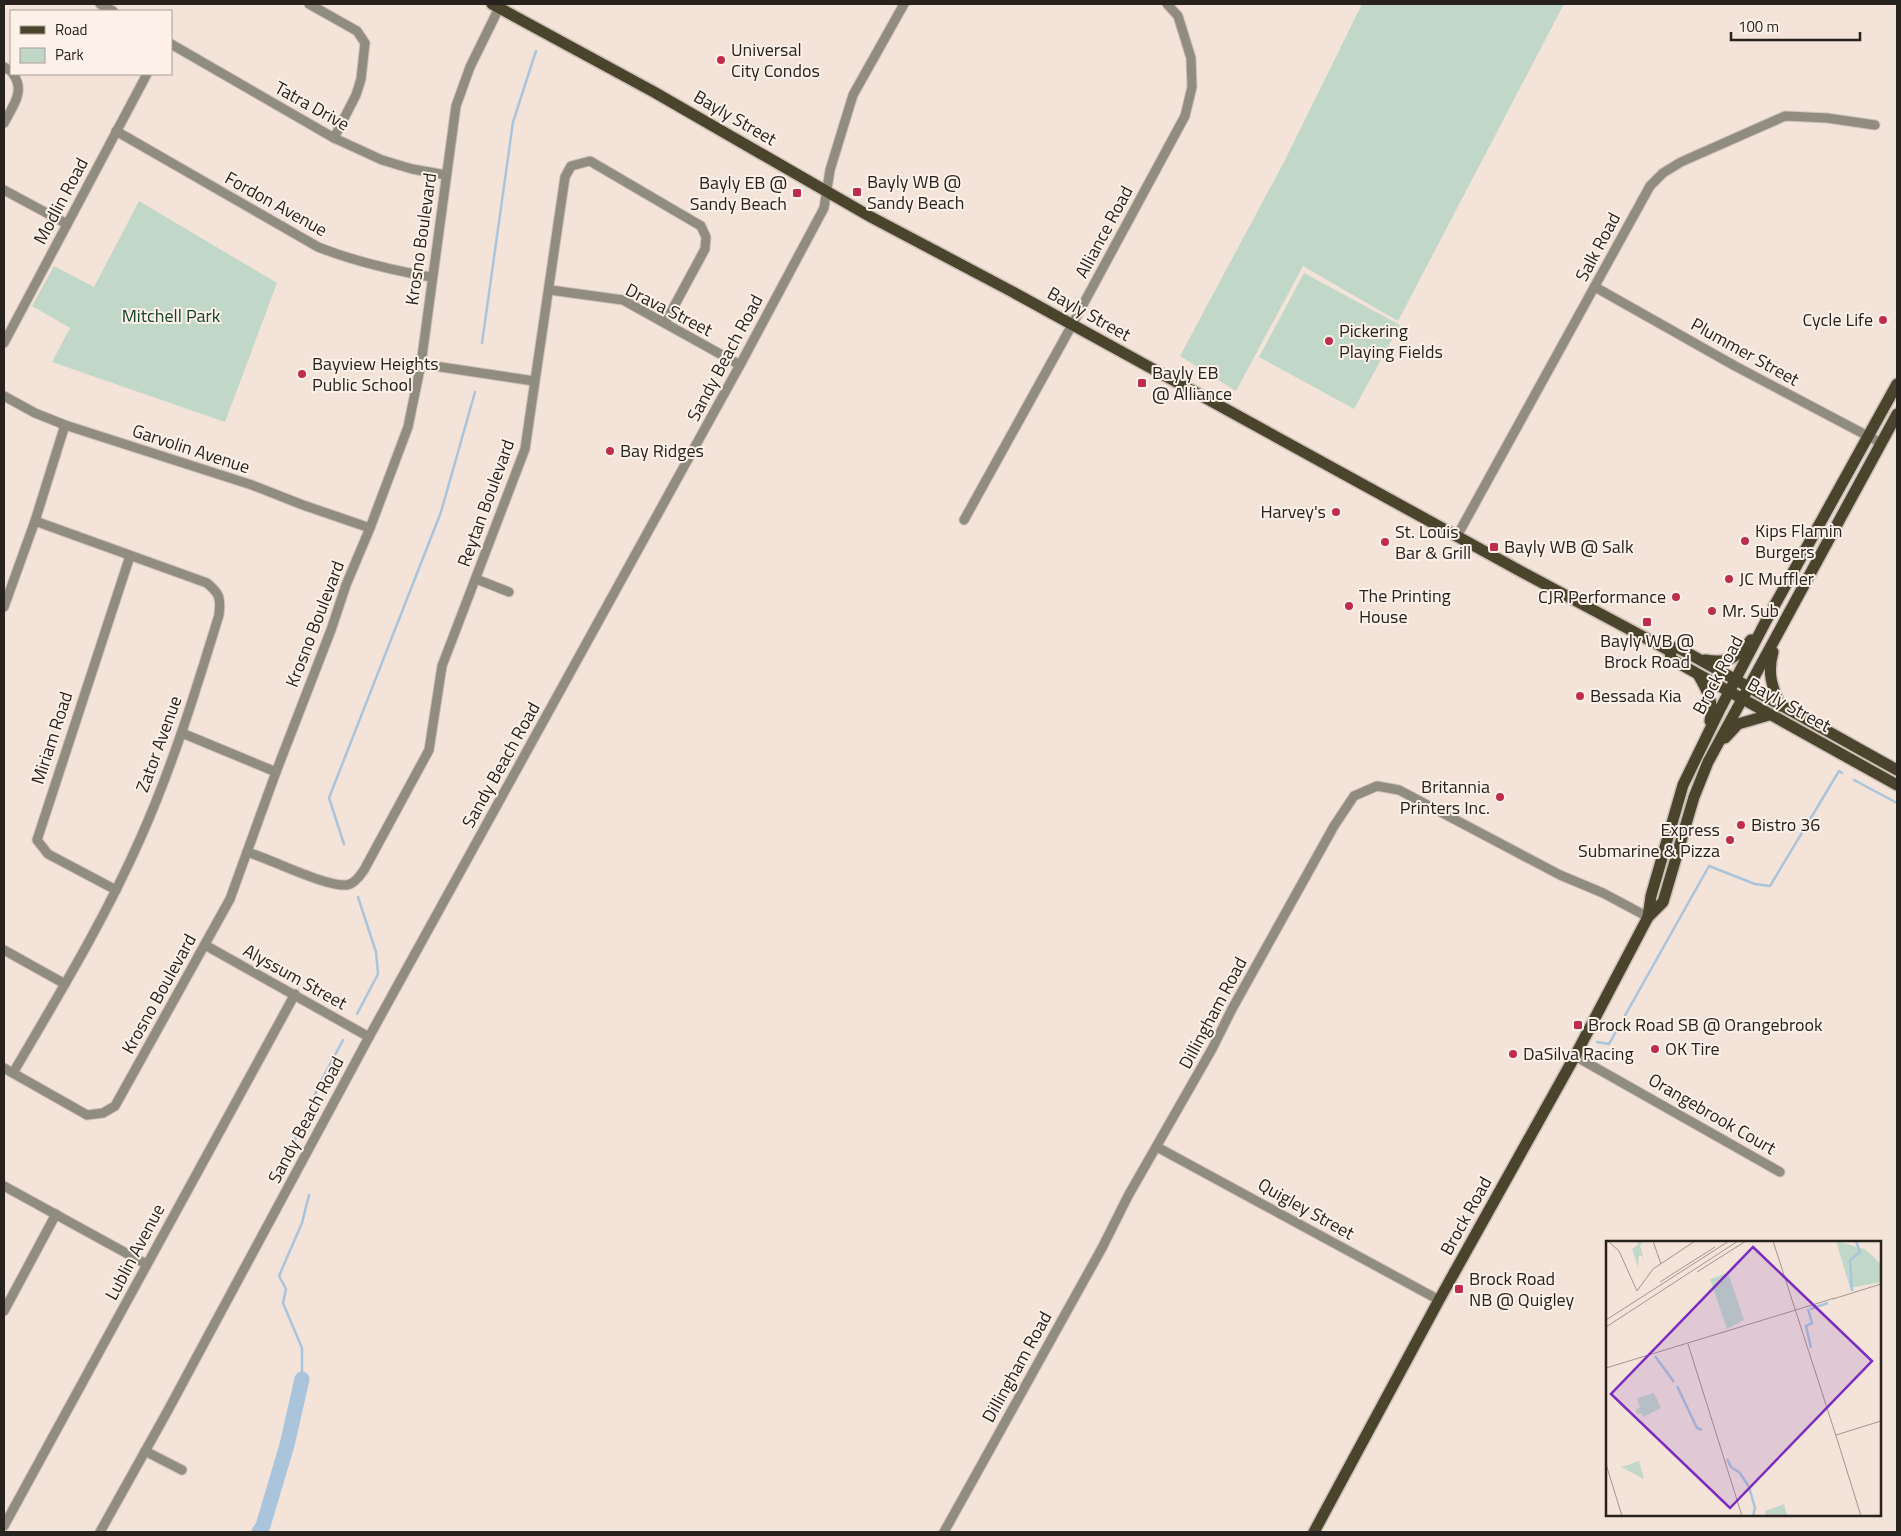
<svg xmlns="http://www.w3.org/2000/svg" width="1901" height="1536" viewBox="0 0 1901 1536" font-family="'Titillium Web',sans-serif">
<rect width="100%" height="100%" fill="#f3e3d9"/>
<g fill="#c1d8c8">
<polygon points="1362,4 1564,4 1398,321 1303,266 1236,391 1180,356 1285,160"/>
<polygon points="139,201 277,283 225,422 52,362 70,328 32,306 54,266 94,287"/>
<polygon points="1304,273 1400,325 1354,409 1259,357"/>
</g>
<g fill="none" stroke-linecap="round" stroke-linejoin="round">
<g stroke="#aac5db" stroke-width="2.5">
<polyline points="482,343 513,122 536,51"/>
<polyline points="1854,780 1897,803"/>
<polyline points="344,844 329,798 441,512 475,392"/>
<polyline points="357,1014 378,974 376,952 358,897"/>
<polyline points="1597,1042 1609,1044 1709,866 1755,884 1770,886 1839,771 1842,773"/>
<polyline points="293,1144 320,1083 343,1040"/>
<polyline points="302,1379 302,1348 283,1303 286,1289 279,1276 302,1223 309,1195"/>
</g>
<polyline stroke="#aac5db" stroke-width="15" points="259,1532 263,1526 287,1445 302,1379"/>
<defs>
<g id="minor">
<polyline points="100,4 113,11"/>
<polyline points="309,4 357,31 365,43 361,79 356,95 334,138"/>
<polyline points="171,44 334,138 382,160 412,169 446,175"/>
<polyline points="4,67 11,71"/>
<path d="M4,123c8,-16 22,-32 9,-49"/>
<path d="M116,131l202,116c38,15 73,23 113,30"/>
<polyline points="4,190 67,224"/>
<polyline points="1595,287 1735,366 1881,443"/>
<polyline points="550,290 623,300 740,365"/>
<polyline points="4,343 147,74"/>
<polyline points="421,364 534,381"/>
<polyline points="4,396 35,413 65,425 252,485 303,505 370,528"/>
<polyline points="964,520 1072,325 1185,116 1192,87 1191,58 1178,16 1167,4"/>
<polyline points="1457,536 1650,186 1663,173 1681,162 1785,116 1827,118 1875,125"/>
<polyline points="476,579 509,592"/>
<polyline points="4,607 35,521 65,425"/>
<polyline points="182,733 276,772"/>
<path d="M247,852c24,7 78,35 100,33 7,-1 13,-9 17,-15l65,-120 13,-84 83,-217 40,-272 6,-11 19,-5 111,65 5,11 -1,12 -40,74"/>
<polyline points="116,890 48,854 37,840 130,556"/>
<polyline points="205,945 369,1037"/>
<polyline points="4,950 65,984"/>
<polyline points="1575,1056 1780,1172"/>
<polyline points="4,1068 87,1115 103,1113 115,1106 230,899 276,772 331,630 346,585 370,528 408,427 421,364 456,106 470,67 499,8"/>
<path d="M13,1073c45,-77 92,-154 128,-236 32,-72 55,-147 78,-222 2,-17 1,-21 -12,-32l-172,-62"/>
<polyline points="1157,1147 1439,1300"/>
<polyline points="4,1186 146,1264"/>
<polyline points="4,1311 56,1214"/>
<polyline points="145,1451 182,1470"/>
<polyline points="4,1526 295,994"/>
<polyline points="100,1532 167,1412 369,1037 740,365 824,208 830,170 853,95 904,4"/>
<polyline points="944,1532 1102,1248 1128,1196 1212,1049 1232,1009 1334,826 1354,796 1377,786 1399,790 1560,875 1603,893 1648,917"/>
</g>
<g id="major">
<polyline points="492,4 654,92 871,217 1011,291 1522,572 1670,651"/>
<polyline points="1670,651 1671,659 1897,785"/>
<polyline points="1670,651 1677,647 1897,770"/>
<path d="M1773,652c-6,21 -1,34 7,54"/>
<path d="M1705,660c24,4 31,-2 46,-20"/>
<path d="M1699,676c9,16 15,26 11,45"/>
<polyline points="1725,738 1738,724 1769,715"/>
<polyline points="1648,917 1651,896 1683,785 1719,711 1767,619 1897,384"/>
<polyline points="1314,1532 1439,1300 1575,1056 1648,917 1663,902 1694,797 1708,762 1897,414"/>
</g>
</defs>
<use href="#minor" stroke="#cec0b8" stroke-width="11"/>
<use href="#major" stroke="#cec0b8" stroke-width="14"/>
<use href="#minor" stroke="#908c7f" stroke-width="9"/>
<use href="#major" stroke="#4b442d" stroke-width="11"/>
</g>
<g fill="#be2d4b" stroke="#fef1e9" stroke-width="2">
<circle cx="721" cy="60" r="5"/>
<rect x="852" y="187" width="10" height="10" rx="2.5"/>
<rect x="792" y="188" width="10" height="10" rx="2.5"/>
<circle cx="1883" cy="320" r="5"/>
<circle cx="1329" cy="341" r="5"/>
<circle cx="302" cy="374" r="5"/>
<rect x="1137" y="378" width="10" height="10" rx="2.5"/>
<circle cx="610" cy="451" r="5"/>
<circle cx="1336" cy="512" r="5"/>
<circle cx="1745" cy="541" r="5"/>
<circle cx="1385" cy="542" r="5"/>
<rect x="1489" y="542" width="10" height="10" rx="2.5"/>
<circle cx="1729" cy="579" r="5"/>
<circle cx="1676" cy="597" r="5"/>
<circle cx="1349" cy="606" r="5"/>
<circle cx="1712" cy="611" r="5"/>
<rect x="1642" y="617" width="10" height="10" rx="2.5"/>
<circle cx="1580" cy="696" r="5"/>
<circle cx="1500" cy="797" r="5"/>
<circle cx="1741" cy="825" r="5"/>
<circle cx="1730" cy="840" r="5"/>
<rect x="1573" y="1020" width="10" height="10" rx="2.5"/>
<circle cx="1655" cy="1049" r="5"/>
<circle cx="1513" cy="1054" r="5"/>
<rect x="1454" y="1284" width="10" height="10" rx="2.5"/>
</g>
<g text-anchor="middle" stroke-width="4" stroke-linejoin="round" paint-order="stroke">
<g font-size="18" fill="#28221f" stroke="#fef1e9" text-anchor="start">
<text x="731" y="56">Universal<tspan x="731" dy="21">City Condos</tspan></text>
<text x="867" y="188">Bayly WB @<tspan x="867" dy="21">Sandy Beach</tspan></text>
<text x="787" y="189" text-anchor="end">Bayly EB @<tspan x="787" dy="21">Sandy Beach</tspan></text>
<text x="1873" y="326" text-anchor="end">Cycle Life</text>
<text x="1339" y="337">Pickering<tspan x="1339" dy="21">Playing Fields</tspan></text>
<text x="312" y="370">Bayview Heights<tspan x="312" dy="21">Public School</tspan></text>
<text x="1152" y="379">Bayly EB<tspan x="1152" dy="21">@ Alliance</tspan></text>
<text x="620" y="457">Bay Ridges</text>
<text x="1326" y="518" text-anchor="end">Harvey's</text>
<text x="1755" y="537">Kips Flamin<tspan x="1755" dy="21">Burgers</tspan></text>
<text x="1395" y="538">St. Louis<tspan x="1395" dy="21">Bar &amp; Grill</tspan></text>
<text x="1504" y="553">Bayly WB @ Salk</text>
<text x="1739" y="585">JC Muffler</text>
<text x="1359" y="602">The Printing<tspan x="1359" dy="21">House</tspan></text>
<text x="1666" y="603" text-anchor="end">CJR Performance</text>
<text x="1722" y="617">Mr. Sub</text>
<text x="1647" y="647" text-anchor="middle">Bayly WB @<tspan x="1647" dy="21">Brock Road</tspan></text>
<text x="1590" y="702">Bessada Kia</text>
<text x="1490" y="793" text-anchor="end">Britannia<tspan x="1490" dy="21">Printers Inc.</tspan></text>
<text x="1751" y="831">Bistro 36</text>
<text x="1720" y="836" text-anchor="end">Express<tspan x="1720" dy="21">Submarine &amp; Pizza</tspan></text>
<text x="1588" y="1031">Brock Road SB @ Orangebrook</text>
<text x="1665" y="1055">OK Tire</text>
<text x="1523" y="1060">DaSilva Racing</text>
<text x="1469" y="1285">Brock Road<tspan x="1469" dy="21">NB @ Quigley</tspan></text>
</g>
<g font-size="18" fill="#28221f" stroke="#fef1e9">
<text transform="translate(312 106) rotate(29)" y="6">Tatra Drive</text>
<text transform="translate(735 118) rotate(30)" y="6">Bayly Street</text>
<text transform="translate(61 201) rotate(-62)" y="6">Modlin Road</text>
<text transform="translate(276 204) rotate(29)" y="6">Fordon Avenue</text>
<text transform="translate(1104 232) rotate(-62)" y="6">Alliance Road</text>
<text transform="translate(421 239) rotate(-82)" y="6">Krosno Boulevard</text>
<text transform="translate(1598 247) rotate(-62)" y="6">Salk Road</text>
<text transform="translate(669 310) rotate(27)" y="6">Drava Street</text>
<text transform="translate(1089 314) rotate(29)" y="6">Bayly Street</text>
<text transform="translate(1745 352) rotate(29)" y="6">Plummer Street</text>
<text transform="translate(725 358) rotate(-62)" y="6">Sandy Beach Road</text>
<text transform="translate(191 449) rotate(18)" y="6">Garvolin Avenue</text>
<text transform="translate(486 503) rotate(-70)" y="6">Reytan Boulevard</text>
<text transform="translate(315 624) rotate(-69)" y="6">Krosno Boulevard</text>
<text transform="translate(1718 675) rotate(-62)" y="6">Brock Road</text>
<text transform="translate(1789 705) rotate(29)" y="6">Bayly Street</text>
<text transform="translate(52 738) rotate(-72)" y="6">Miriam Road</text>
<text transform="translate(159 744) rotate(-70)" y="6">Zator Avenue</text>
<text transform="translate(501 765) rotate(-61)" y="6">Sandy Beach Road</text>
<text transform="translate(295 977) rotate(29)" y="6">Alyssum Street</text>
<text transform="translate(159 994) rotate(-61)" y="6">Krosno Boulevard</text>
<text transform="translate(1213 1013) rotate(-62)" y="6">Dillingham Road</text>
<text transform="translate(1712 1114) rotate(30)" y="6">Orangebrook Court</text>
<text transform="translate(306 1120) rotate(-62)" y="6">Sandy Beach Road</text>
<text transform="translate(1306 1209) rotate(29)" y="6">Quigley Street</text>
<text transform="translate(1466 1216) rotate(-61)" y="6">Brock Road</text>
<text transform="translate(135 1252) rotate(-62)" y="6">Lublin Avenue</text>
<text transform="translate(1017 1367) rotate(-61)" y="6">Dillingham Road</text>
</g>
<g font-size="18" fill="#114327" stroke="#fef1e9">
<text x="171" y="322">Mitchell Park</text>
</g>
</g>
<g transform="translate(1606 1241)">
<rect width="275" height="275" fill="#f3e3d9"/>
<path d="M30,0h9l-5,4 5,20 -3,-9h-3l-1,11 -6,-18 6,-4zM230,0l28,8 10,8 7,8v17l-31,6zM122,32l16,47 -17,9 -17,-50zM48,152l7,15 -18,9 -1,-4 -5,1 -1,-5 4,-1 -3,-10zM33,220l5,18 -23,-12 10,-3zM178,263l3,12h-21l-1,-5z" fill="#c1d8c8"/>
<path fill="none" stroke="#aac5db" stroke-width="2.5" d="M246,50l-2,-31 10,-8 -4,-11M202,68l4,14 -6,3 5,22M204,68l18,-6M49,115l19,26M71,145l20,42 5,2M121,218l4,8 9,6M134,232l9,14 6,21 -2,8"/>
<path fill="none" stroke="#a2968f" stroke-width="1" d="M2,0l11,10 18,40 16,-22 42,-28M47,0l8,23M167,0l65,201M91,31l49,-31M54,41l55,-35M227,58l48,-15M0,79l123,-79M0,86l132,-86M82,103l54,172M0,127l229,-70M230,194l45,-14M232,201l23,74M0,223l16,52"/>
<path fill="#7b2cbf" fill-opacity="0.15" stroke="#7b2cbf" stroke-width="2.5" d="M147,6l119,114 -142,147 -119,-114z"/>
<rect width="275" height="275" fill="none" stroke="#28221f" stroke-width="2.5"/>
</g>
<rect width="1901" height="1536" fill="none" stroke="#28221f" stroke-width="10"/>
<rect x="10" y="10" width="162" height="65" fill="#fef1e9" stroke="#a89e98"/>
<rect x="20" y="26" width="25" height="8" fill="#4b442d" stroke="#a89e98"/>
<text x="55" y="35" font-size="15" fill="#28221f">Road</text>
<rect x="20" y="48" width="25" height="15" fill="#c1d8c8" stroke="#a89e98"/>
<text x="55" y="60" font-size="15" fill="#28221f">Park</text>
<path d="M1731 32v8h129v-8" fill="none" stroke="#28221f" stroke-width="2.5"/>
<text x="1738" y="32" font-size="15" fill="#28221f" stroke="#fef1e9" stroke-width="4" paint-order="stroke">100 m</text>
</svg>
